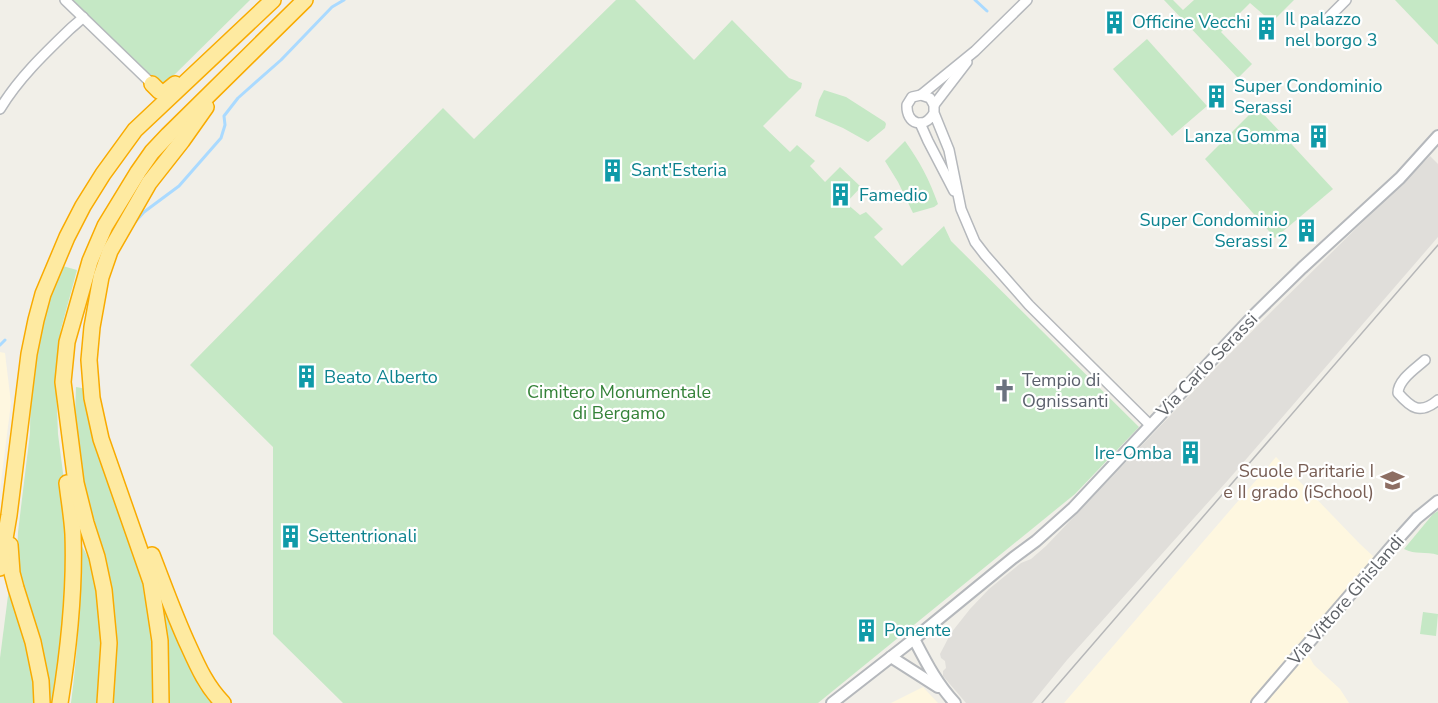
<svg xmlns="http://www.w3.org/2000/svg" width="1438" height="703" viewBox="0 0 1438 703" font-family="'Nunito Sans',sans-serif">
<rect width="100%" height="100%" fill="#f1efe8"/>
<g fill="#fef7e0">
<polygon points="0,352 5,353 11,403 0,490"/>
<polygon points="1276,457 1360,544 1375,558 1302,644 1314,665 1340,689 1349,703 1064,703"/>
<polygon points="923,687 938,703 891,703"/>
</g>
<polygon fill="#e0deda" points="1430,156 1438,164 1438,237 1229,479 1067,660 1032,703 966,703 943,676 943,671 946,668 945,661 941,658 940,654 951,633 970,609 989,589 1021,563 1031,559 1046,546 1210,374 1275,308"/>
<g fill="#c5e8c5">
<polygon points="73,0 250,0 162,87"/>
<polygon points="616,0 635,0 694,60 732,20 789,78 802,83 801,88 763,126 790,152 797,145 815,161 810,166 825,182 840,167 861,187 846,203 860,215 866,212 883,229 874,237 902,266 944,226 951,241 1139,427 1075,494 818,703 343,703 273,634 273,447 190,365 443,108 474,139"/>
<polygon points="1164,0 1173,0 1183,10 1194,0 1294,0 1272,22 1250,3 1221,32 1252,64 1238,78"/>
<polygon points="1395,0 1438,0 1438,45"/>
<polygon points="1147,39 1207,106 1172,136 1113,69"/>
<polygon points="824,90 846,97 885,122 886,124 885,128 868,142 843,128 815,116 819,100"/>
<polygon points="1257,107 1333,189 1275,238 1205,159"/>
<path d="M905,141c15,21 24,38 33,63l-4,3 -21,6 -15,-31 -13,-21z"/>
<polygon points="59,265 77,270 61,329 56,382 58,434 66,496 70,547 56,703 47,703 16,576 18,532 30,433 31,368 38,327"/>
<polygon points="76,387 87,389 146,578 156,643 155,703 111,703 113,605 102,545 87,498 77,448 75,415"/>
<path d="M1438,511v44c-12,-4 -23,0 -34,-6l29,-35z"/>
<path d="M80,542c3,7 8,14 10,21 14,44 11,94 8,140h-27c7,-54 10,-107 9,-161z"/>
<polygon points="156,578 216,703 166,703"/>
<polygon points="9,588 15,598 40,703 0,703 0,658"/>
<polygon points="1423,612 1438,614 1436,636 1420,634"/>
</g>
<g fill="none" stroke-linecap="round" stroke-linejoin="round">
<g stroke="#aadaff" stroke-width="3">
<polyline points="975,0 987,11"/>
<polyline points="135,222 144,212 179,186 221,138 225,125 224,116 238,98 281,60 332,7 344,0"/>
<polyline points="0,345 5,340"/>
</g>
<defs>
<g id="minor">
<polyline points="65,0 152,84"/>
<polyline points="1328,18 1346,0"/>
<polyline points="921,95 975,51 1027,0"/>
<polyline points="934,105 967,62"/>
<path d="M0,109c18,-30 44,-55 69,-79 5,-5 10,-8 14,-13"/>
<path d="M934,113c-10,17 -28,11 -27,-8l5,-8 9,-2 9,3 4,7v8l15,37 12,59 14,33 10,13 44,50 121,120"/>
<polyline points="920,123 928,141 954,191"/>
<path d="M1425,360c-10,9 -27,20 -27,33 13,15 22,22 40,7"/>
</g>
<g id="tertiary">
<path d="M914,639c12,23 23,45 41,64"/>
<polyline points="891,657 938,687"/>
<polyline points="832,703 914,639 1013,558 1036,541 1073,508 1255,314 1302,268 1400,178 1438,136"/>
<polyline points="1257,703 1398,539 1417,518 1438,501"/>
</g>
<g id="trunk">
<polyline points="152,84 159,91 164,93 175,84"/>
<polyline points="10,545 12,573 16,588 33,642 41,681 42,703"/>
<path d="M152,555c12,31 23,62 37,92 9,20 18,40 34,56"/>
<polyline points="0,568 9,515 29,354 36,320 43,294 67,237 83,206 103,174 135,130 273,0"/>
<path d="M60,703c9,-56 15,-113 13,-169 -1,-17 -4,-34 -6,-51"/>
<polyline points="105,703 109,643 104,590 97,557 86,523 76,483 63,382 67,342 90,261 105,226 138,172 152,152 168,135 305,0"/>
<polyline points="161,703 160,641 151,582 101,439 92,398 89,360 92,327 101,277 110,251 149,183 182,141 206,107"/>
</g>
</defs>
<use href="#minor" stroke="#b5b8bc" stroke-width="12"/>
<use href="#tertiary" stroke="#b5b8bc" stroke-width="14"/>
<use href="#trunk" stroke="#f9ab00" stroke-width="18"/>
<use href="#minor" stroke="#fff" stroke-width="9"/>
<use href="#tertiary" stroke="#fff" stroke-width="10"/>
<use href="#trunk" stroke="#feeaa1" stroke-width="15"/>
<polyline stroke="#b6b7b8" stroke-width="1.5" points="1042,703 1438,245"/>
</g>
<defs>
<symbol id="building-bare" viewBox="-9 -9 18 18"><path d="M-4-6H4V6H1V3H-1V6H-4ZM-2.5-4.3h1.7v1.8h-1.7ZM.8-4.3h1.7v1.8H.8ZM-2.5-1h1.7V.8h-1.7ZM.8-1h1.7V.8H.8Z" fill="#0f9aa8" stroke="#fff" stroke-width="2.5" paint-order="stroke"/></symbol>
<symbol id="church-bare" viewBox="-9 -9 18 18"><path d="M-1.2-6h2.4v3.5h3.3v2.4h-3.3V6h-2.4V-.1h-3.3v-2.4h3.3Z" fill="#6b7280" stroke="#fff" stroke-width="2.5" paint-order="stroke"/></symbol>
<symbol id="school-bare" viewBox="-9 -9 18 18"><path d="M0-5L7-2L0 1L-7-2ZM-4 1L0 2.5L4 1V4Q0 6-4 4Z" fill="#8d6e63" stroke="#fff" stroke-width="2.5" paint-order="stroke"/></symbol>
</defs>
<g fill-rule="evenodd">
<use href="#building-bare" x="1098" y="6" width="33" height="33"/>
<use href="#building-bare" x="1250" y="12" width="33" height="33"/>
<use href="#building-bare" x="1200" y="80" width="33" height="33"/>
<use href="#building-bare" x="1302" y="120" width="33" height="33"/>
<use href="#building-bare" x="596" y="154" width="33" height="33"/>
<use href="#building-bare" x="824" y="178" width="33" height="33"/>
<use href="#building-bare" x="1290" y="214" width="33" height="33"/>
<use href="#building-bare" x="290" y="360" width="33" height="33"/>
<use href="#church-bare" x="988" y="374" width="33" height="33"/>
<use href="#building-bare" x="1174" y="436" width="33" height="33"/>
<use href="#school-bare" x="1376" y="464" width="33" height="33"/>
<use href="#building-bare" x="274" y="520" width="33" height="33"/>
<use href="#building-bare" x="850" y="614" width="33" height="33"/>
</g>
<g text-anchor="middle" stroke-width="4.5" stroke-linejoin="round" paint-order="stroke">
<g font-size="18" fill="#0d838f" stroke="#fff" text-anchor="start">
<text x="1285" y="25">Il palazzo<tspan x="1285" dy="21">nel borgo 3</tspan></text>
<text x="1132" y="28">Officine Vecchi</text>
<text x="1234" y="92">Super Condominio<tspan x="1234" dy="21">Serassi</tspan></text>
<text x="1300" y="142" text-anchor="end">Lanza Gomma</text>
<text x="631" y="176">Sant'Esteria</text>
<text x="859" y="201">Famedio</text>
<text x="1288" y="226" text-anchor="end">Super Condominio<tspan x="1288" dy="21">Serassi 2</tspan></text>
<text x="324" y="383">Beato Alberto</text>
<text x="1172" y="459" text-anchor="end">Ire-Omba</text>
<text x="308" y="542">Settentrionali</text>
<text x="884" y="636">Ponente</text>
</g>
<g font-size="18" fill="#5f6368" stroke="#fff">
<text transform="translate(1207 365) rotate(-46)" y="6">Via Carlo Serassi</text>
<text transform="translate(1346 600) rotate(-49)" y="6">Via Vittore Ghislandi</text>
</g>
<g font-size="18" fill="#5b616d" stroke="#fff" text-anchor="start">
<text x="1022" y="386">Tempio di<tspan x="1022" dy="21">Ognissanti</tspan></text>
</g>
<g font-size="18" fill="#348238" stroke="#fff">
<text x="619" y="398">Cimitero Monumentale<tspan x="619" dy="21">di Bergamo</tspan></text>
</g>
<g font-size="18" fill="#785e54" stroke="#fff" text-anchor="end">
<text x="1374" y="477">Scuole Paritarie I<tspan x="1374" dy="21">e II grado (iSchool)</tspan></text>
</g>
</g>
</svg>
